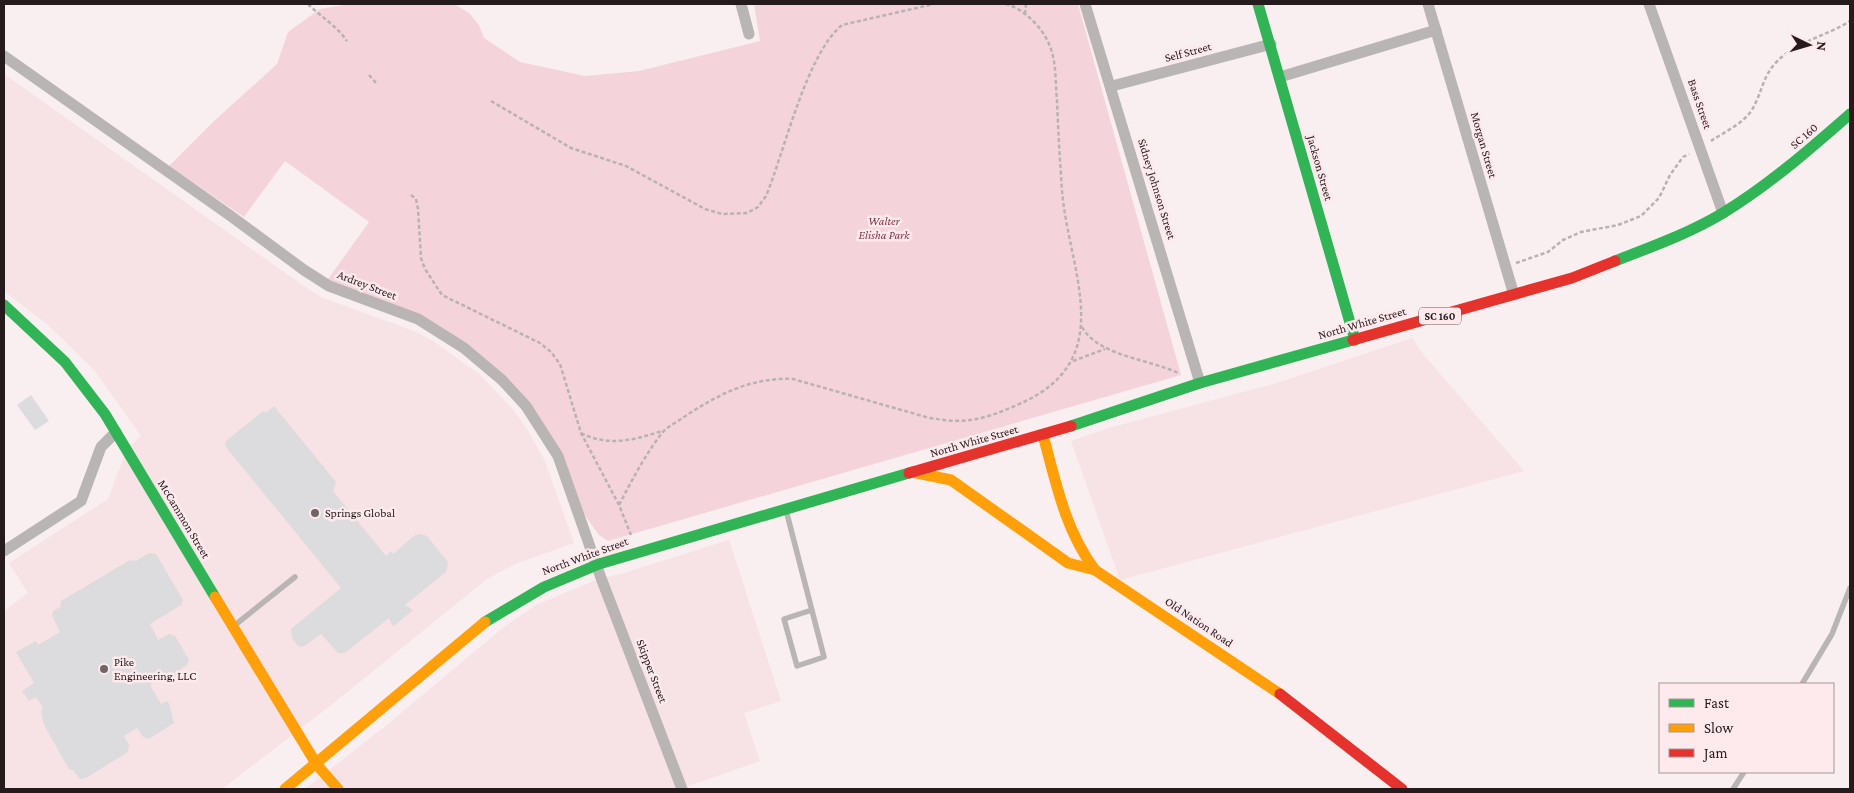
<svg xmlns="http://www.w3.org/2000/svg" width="1854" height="793" viewBox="0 0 1854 793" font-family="'Crimson Pro',serif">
<rect width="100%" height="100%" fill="#f9eef0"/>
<g fill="#f7e2e6">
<polygon points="4,74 308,289 323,298 414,331 433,341 479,374 512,408 527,429 544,459 574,543 515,564 487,579 335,702 222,789 4,789 4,611 28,593 9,563 108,499 127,449 141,436 95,371 48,325 4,291"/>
<polygon points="1412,338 1424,355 1524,471 1120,580 1071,441 1109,428 1277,383"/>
<polygon points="729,540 781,701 744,713 760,761 680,789 305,789 388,724 504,627 536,605 601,578 621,574"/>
</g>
<polygon fill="#f4d4da" points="350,4 456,5 469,13 479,25 484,38 520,62 585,76 639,71 760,41 754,4 1078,4 1181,375 608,541 599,535 581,510 543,425 440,329 326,282 369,222 285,161 244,217 169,166 212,123 277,64 288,32 320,9"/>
<g fill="#dcdcdf">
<polygon points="31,395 49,421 35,430 17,405"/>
<polygon points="274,406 336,482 333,491 386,556 391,551 393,554 415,535 421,534 427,536 448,562 446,572 405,605 413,610 393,627 389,618 345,653 338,653 321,634 303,647 298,646 292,638 291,629 341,588 225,446 226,441 262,412 267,412"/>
<polygon points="149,553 156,554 183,600 181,605 150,624 158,640 169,634 175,636 189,660 187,665 177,672 175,677 171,677 169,672 151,683 151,687 161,704 166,701 169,703 174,723 149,739 143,737 137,728 124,736 129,745 128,752 86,778 80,779 73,770 69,769 44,725 41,711 43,708 36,697 29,701 22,691 34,683 16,652 36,641 38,645 60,632 52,615 53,611 60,607 61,601 130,560 136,561"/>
</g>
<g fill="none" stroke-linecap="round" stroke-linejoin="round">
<g stroke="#b8b2b4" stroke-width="2.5" stroke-dasharray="4 2.5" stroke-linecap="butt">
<path d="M308,4c13,13 29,22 39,37"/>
<polyline points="1025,14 1026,4"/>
<polyline points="369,75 376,83"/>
<path d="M491,101l80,47 55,18 79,43 17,5 25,-1 11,-6 8,-11c19,-46 40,-141 76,-171l92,-21"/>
<path d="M1711,141c13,-9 34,-18 42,-33 8,-14 10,-30 20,-42 18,-23 54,-30 77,-45"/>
<polyline points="411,195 416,199 418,209 421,258 425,269 442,295 540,343 551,352 560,364 581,433 619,505 631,535"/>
<polyline points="1516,263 1548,252 1563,240 1581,232 1618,225 1641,216 1659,198 1670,175 1683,157 1689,154"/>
<path d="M1082,327c16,29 67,32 96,46"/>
<polyline points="1073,361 1105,349"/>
<path d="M581,433c27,14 53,7 81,-2"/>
<path d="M619,505c13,-25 26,-50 43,-72 6,-7 15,-11 22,-16 33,-22 67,-40 109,-38l133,38c37,8 57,3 91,-12 104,-44 52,-132 45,-214 -2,-30 -4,-61 -5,-91 -2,-18 0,-38 -8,-56 -7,-17 -25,-35 -43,-40"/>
</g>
<g stroke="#b9b5b5" stroke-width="5.5">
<polyline points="786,510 824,657 797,666 784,619 812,610"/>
<polyline points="235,625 295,577"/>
<polyline points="1802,684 1832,634 1850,588"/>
<polyline points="1733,789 1744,772"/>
</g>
<g stroke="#b9b5b5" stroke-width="11">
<polyline points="741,4 749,34"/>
<polyline points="1085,4 1200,383"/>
<polyline points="1428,4 1514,295"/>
<polyline points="1649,4 1723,213"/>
<polyline points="4,56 228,214 304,270 329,286 418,319 464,348 502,380 526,406 558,456 601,578 682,789"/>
<polyline points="1280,77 1436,30"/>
<polyline points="1112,86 1271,44"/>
<polyline points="4,551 81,501 101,447 116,432"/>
</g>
<g stroke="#30b455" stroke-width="11">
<polyline points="1258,4 1355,340"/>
<path d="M1615,261c36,-14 75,-28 108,-48 46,-28 87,-64 127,-99"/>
<polyline points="4,305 65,362 105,414 215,597"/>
<polyline points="1071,426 1200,383 1353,340"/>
<polyline points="485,622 544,587 599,564 909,473"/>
</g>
<g stroke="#ff9f0a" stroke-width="11">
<path d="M1043,435c13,48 22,95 52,135l185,124"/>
<polyline points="912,472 951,480 1068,563 1095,570"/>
<polyline points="215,597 317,765 338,789"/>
<polyline points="285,789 485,622"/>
</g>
<g stroke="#e5322d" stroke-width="11">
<polyline points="1353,340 1572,278 1615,261"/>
<polyline points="909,473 1071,426"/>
<polyline points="1280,694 1402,789"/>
</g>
</g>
<g fill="#6f6567" stroke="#fee9ed" stroke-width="2">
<circle cx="315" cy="513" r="5"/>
<circle cx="104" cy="669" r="5"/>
</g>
<g text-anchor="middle" stroke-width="5" stroke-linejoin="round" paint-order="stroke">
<rect fill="#fee9ed" stroke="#66595b" stroke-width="1" x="1419" y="307.5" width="42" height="17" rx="4"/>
<g font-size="11" font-weight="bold" fill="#251b1d">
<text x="1440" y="320">SC 160</text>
</g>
<g font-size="12" fill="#251b1d" stroke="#fee9ed">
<text transform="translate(1188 52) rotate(-15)" y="4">Self Street</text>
<text transform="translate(1700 104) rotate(71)" y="4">Bass Street</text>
<text transform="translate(1804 136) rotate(-41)" y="4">SC 160</text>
<text transform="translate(1484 145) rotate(74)" y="4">Morgan Street</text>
<text transform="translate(1320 168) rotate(74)" y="4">Jackson Street</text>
<text transform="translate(1157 189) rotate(73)" y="4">Sidney Johnson Street</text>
<text transform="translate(367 285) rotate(21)" y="4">Ardrey Street</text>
<text transform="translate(1362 323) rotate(-16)" y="4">North White Street</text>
<text transform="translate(974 441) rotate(-16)" y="4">North White Street</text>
<text transform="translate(184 519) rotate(59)" y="4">McCammon Street</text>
<text transform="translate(585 556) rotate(-20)" y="4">North White Street</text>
<text transform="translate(1199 622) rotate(34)" y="4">Old Nation Road</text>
<text transform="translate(652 671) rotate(69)" y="4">Skipper Street</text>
</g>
<g font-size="12" font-style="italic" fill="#80374b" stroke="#fee9ed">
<text x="884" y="225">Walter<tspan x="884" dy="14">Elisha Park</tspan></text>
</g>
<g font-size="12" fill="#251b1d" stroke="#fee9ed" text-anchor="start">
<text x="325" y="517">Springs Global</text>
<text x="114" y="666">Pike<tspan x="114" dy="14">Engineering, LLC</tspan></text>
</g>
</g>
<rect width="1854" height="793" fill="none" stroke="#251b1d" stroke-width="10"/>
<rect x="1659" y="683" width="175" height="90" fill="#fee9ed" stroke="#a7979a"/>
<rect x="1669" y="699" width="25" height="8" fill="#30b455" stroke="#a7979a"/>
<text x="1704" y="708" font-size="15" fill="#251b1d">Fast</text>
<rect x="1669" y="724" width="25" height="8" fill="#ff9f0a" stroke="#a7979a"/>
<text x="1704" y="733" font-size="15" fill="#251b1d">Slow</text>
<rect x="1669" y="749" width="25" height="8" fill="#e5322d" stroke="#a7979a"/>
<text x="1704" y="758" font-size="15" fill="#251b1d">Jam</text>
<g transform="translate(1809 45) rotate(95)" stroke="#fee9ed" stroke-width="4" paint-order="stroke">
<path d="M0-4L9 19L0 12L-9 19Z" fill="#251b1d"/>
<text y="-8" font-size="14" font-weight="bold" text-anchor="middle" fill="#251b1d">N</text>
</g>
</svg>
